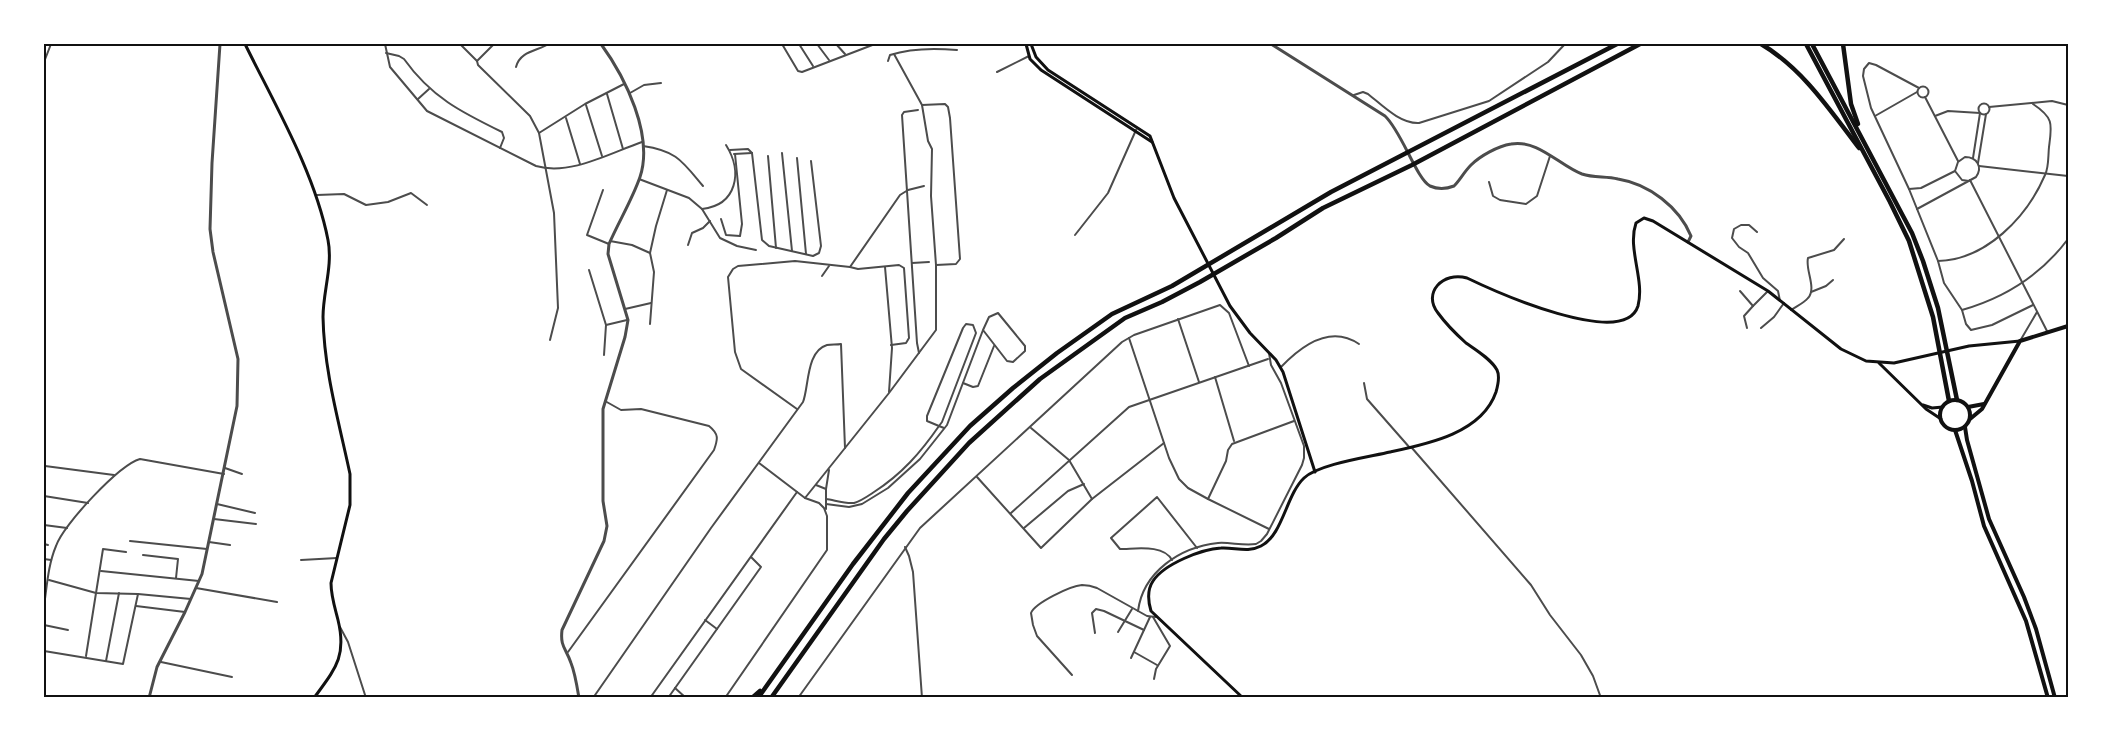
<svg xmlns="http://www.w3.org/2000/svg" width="2112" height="741" viewBox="0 0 2112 741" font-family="Mulish,sans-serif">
<rect width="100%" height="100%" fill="#fff"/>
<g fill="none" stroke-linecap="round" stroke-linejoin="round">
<g stroke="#4c4c4c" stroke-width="2">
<path d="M385,44l5,23 37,44 109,55c34,10 74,-13 106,-24"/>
<polyline points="460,44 477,61"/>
<polyline points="494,44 477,61 478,65 530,116 539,133 554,213 558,308 550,340"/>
<polyline points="782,44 798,71 802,72 875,44"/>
<polyline points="799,44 813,66"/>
<polyline points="817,44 829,60"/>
<polyline points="836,44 845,54"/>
<path d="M386,53l13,3 5,3c27,38 57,53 98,73l2,6 -4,10"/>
<path d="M888,61l2,-6c21,-7 45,-7 67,-5"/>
<polyline points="44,62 51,44"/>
<path d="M516,67c4,-16 21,-16 33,-23"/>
<polyline points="997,72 1029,56"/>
<circle cx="1923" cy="92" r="5.5"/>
<polyline points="1919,88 1876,65 1869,63 1864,69 1863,76 1871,108 1909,189 1938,261 1944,283 1962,310 1966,324 1971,330 1992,325 2033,305"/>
<polyline points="630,93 644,85 661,83"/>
<polyline points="607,94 623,149"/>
<path d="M1354,95l9,-3 5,2c14,11 32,30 51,29l70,-22 59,-39 17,-18"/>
<polyline points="1925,97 1958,161"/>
<polyline points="418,99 429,89"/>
<circle cx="1984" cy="109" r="5.5"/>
<polyline points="586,105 602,156"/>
<polyline points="922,105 945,104 948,107 950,118 960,259 956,264 936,265"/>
<polyline points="1989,107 2052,101 2068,105"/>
<polyline points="918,110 904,112 902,115 917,343 919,353"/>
<polyline points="1875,116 1917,92"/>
<polyline points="1935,116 1948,111 1980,113 1973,158"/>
<polyline points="566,118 580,164"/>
<polyline points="539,133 585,104 624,84"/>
<path d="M643,146c34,5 39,15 60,40"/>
<polyline points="730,150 748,149 752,153"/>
<polyline points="752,153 762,240 769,246 813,256 819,253 821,246 811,161"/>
<polyline points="782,153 792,251"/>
<polyline points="734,154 752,153"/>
<polyline points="768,156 776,248"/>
<polyline points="797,158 806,254"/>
<polyline points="1978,163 1986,114"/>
<polyline points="1979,166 2068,176"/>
<polyline points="639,179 689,198 702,209 720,238 737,246 756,250"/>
<polyline points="1970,180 2048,333"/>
<polyline points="1489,182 1493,196 1500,200 1526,204 1537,196 1550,156"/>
<polyline points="1909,189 1921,188 1955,171"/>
<polyline points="603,190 587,235 609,244"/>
<polyline points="317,195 344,194 366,205 388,202 411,193 427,205"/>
<path d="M702,209c35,-4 41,-37 24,-64"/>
<path d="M1917,209l59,-32c7,-10 1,-20 -11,-20l-7,5 -3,9 7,9 7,1"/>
<polyline points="721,219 726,235 740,236 742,224 735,154"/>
<polyline points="1757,232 1749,225 1741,225 1734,229 1732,238 1739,247 1748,253 1763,278 1778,291 1780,301"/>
<polyline points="1075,235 1108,193 1136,130"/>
<polyline points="610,241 632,245 650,253"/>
<polyline points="688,245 692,233 703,228 710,221"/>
<path d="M1938,261c48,-1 89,-44 107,-86 4,-8 3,-19 4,-28 3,-23 5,-29 -16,-43"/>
<polyline points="912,263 929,262"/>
<polyline points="850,267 858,269 899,265 904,268 909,338 906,343 891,345"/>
<polyline points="885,267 892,348 889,392"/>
<polyline points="589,270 606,325 604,355"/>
<polyline points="822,276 829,266"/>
<polyline points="1740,291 1753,306 1768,291"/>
<polyline points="1811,292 1826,286 1833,280"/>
<polyline points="625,309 651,303"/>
<path d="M1791,310c6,-4 13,-7 17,-12 9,-10 -3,-28 0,-40l26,-8 10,-11"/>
<path d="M1962,310c42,-12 79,-35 106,-71"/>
<polyline points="1178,319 1199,382"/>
<polyline points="650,324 654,272 650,253 656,226 667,190"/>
<polygon points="966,324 973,325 976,333 942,422 939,426 927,421 927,416 963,328"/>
<polyline points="606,325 627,320"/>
<polyline points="1747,328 1744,316 1753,306"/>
<polyline points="1761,328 1774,317 1784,303"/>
<polyline points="1129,338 1169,458 1179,479 1188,488 1208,499 1269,529"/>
<polyline points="2020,341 2037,312"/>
<path d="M1281,367c20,-21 49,-43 78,-23"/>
<polyline points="1215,377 1234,441"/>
<polyline points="963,383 973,387 978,386 994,346"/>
<polyline points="1364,383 1367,399 1410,448"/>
<polyline points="797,409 741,369 735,352 728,277 733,269 738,266 795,261 850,267 900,195 908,190 924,186"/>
<polyline points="1031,428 1069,460 1092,499"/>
<polyline points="1412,448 1531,585 1550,615 1581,655 1593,676 1601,698"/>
<polyline points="45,466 114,475"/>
<polyline points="225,468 242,474"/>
<polyline points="977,477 1041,548 1092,499 1164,443"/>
<polyline points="816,485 826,489"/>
<polyline points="44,496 88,503"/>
<polyline points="805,498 889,393 936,330 936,265 931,196 932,149 928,141 922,105 894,54"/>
<path d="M826,499c8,1 19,5 28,4 7,-2 14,-7 20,-11 28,-18 47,-40 65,-66l5,2"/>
<polyline points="1208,499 1226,461 1228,450 1232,444 1294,421"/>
<polyline points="217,504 255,513"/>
<polyline points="826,504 849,507 862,504 888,488 920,459 947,425 983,330 1007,361 1013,362 1025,351 1025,346 998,313 989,317 983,330"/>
<polyline points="826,509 826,489 829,470"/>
<polyline points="1011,513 1129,407 1268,359"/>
<polyline points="214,519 256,524"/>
<polyline points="44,525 67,528"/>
<polyline points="1024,528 1068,491 1084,484"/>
<polyline points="130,541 207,549"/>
<polyline points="209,542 230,545"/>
<polyline points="44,544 48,545"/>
<polyline points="905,547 909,556 913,572 922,698"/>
<polyline points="143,555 178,559 176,578"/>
<polyline points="44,559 51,560"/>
<polyline points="301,560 337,558"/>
<path d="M1172,560c-9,-16 -36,-11 -52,-11l-9,-11 46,-41 40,51"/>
<polyline points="101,571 199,581"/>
<polyline points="49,580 96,593 138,594 191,599"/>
<polyline points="196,588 277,602"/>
<path d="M44,606c3,-20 4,-41 12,-60 7,-21 63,-81 84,-87l84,15"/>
<polyline points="136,606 185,612"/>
<path d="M1138,611c5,-39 42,-64 80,-68 12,-1 25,3 38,1l5,-3 6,-7 35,-69 2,-7v-12l-23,-63 -10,-18 -2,-12"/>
<polyline points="1153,617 1170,646 1156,669 1154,679"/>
<polyline points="705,620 717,629"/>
<polyline points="44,625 68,630"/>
<polyline points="340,627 348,642 366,698"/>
<polyline points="1118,632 1132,609"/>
<polyline points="1095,633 1092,613 1096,609 1104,611 1144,630"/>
<polyline points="44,651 123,664 138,594"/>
<path d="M568,652l146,-202c4,-11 5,-16 -5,-24l-68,-17 -20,1 -16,-9"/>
<polyline points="1134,652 1157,665"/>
<polyline points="86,656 103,549 126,552"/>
<polyline points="1131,658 1150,617"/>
<polyline points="106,661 119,593"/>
<polyline points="161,662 232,677"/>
<path d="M1072,675l-35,-39 -4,-11 -2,-12c4,-10 39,-27 51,-28 6,0 10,1 15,3l50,28 9,1"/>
<polyline points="675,688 686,698"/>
<path d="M593,698l118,-170 92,-126c6,-15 3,-51 24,-57 4,-1 10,0 14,-1l4,104"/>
<polyline points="650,698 797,492"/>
<polyline points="668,698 761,567 751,557"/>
<polyline points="725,698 827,550 827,516 824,508 819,503 805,498 759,463"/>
<polyline points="798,698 920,528 1122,342 1134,335 1220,305 1229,313 1249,366"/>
</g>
<g stroke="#4c4c4c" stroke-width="3">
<path d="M1271,44l114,72c17,16 31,62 45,70 7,3 16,3 24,0 6,-6 10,-14 17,-21 9,-9 27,-19 40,-21 27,-5 49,22 71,30 12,4 24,2 36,5 31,5 61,28 73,57l-3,6"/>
<polyline points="149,698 157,667 185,612 202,574 237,406 238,359 213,252 210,229 212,163 220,44"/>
<path d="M579,698c-2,-12 -4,-25 -8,-35 -5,-15 -11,-16 -9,-33l42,-89 3,-15 -4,-25v-92l22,-72 3,-17 -20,-66 1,-10c10,-23 23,-44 31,-67 14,-42 -15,-100 -39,-133"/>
</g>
<g stroke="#111" stroke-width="3">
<path d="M245,44c30,61 70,129 83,196 5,25 -5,52 -5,77 1,54 16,105 27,157v31l-19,78c0,13 4,25 7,37 9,37 -3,49 -24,78"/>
<polyline points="1026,44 1030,59 1041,70 1152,142"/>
<polyline points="1031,44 1036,57 1048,70 1150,136 1174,198 1230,306 1250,333 1276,360 1283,372 1315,472"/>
<polyline points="1879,363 1926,409 1941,419"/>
<polyline points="1923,405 1932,408 1943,407"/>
<path d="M1243,698l-92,-87c-3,-10 -4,-21 2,-30 11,-17 49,-32 68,-33 13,-1 27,5 40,-2 22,-11 25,-51 43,-68 15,-14 65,-21 86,-26 38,-8 92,-19 106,-60 2,-7 4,-16 1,-22 -6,-11 -21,-20 -31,-27 -10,-9 -20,-19 -28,-30 -16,-20 5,-42 29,-35 27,13 157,72 171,28 7,-27 -11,-57 -2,-83l8,-5 9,3 115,70 73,58 25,12 28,2 75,-17 51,-5"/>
</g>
<g stroke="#111" stroke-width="4">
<polyline points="1968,407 1984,404"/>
<polyline points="1970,419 1982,409 2020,341 2068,326"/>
</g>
<g stroke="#111" stroke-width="4">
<circle cx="1955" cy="415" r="15"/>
<polyline points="1965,427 1967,440 1989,519 2024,597 2036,629 2055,698"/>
<polyline points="1955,430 1972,481 1984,526 2026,621 2048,698"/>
</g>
<g stroke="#111" stroke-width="4.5">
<path d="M1761,44c41,24 69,66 98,104"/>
<polyline points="1806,44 1890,202 1909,241 1933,317 1949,401"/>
<polyline points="1812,44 1912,233 1923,261 1938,308 1957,400"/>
<polyline points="1843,44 1851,104 1858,124"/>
<polyline points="752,698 760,691"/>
<polyline points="758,698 853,564 908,493 970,426 1013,388 1057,353 1112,314 1172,286 1331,192 1617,44"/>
<polyline points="771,698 884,539 907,511 969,443 1040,379 1125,318 1162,302 1200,282 1276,238 1323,208 1412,165 1640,44"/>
</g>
</g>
<rect width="2112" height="741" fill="none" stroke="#ffffff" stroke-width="90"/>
<rect x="45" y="45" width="2022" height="651" fill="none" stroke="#111" stroke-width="2"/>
</svg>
